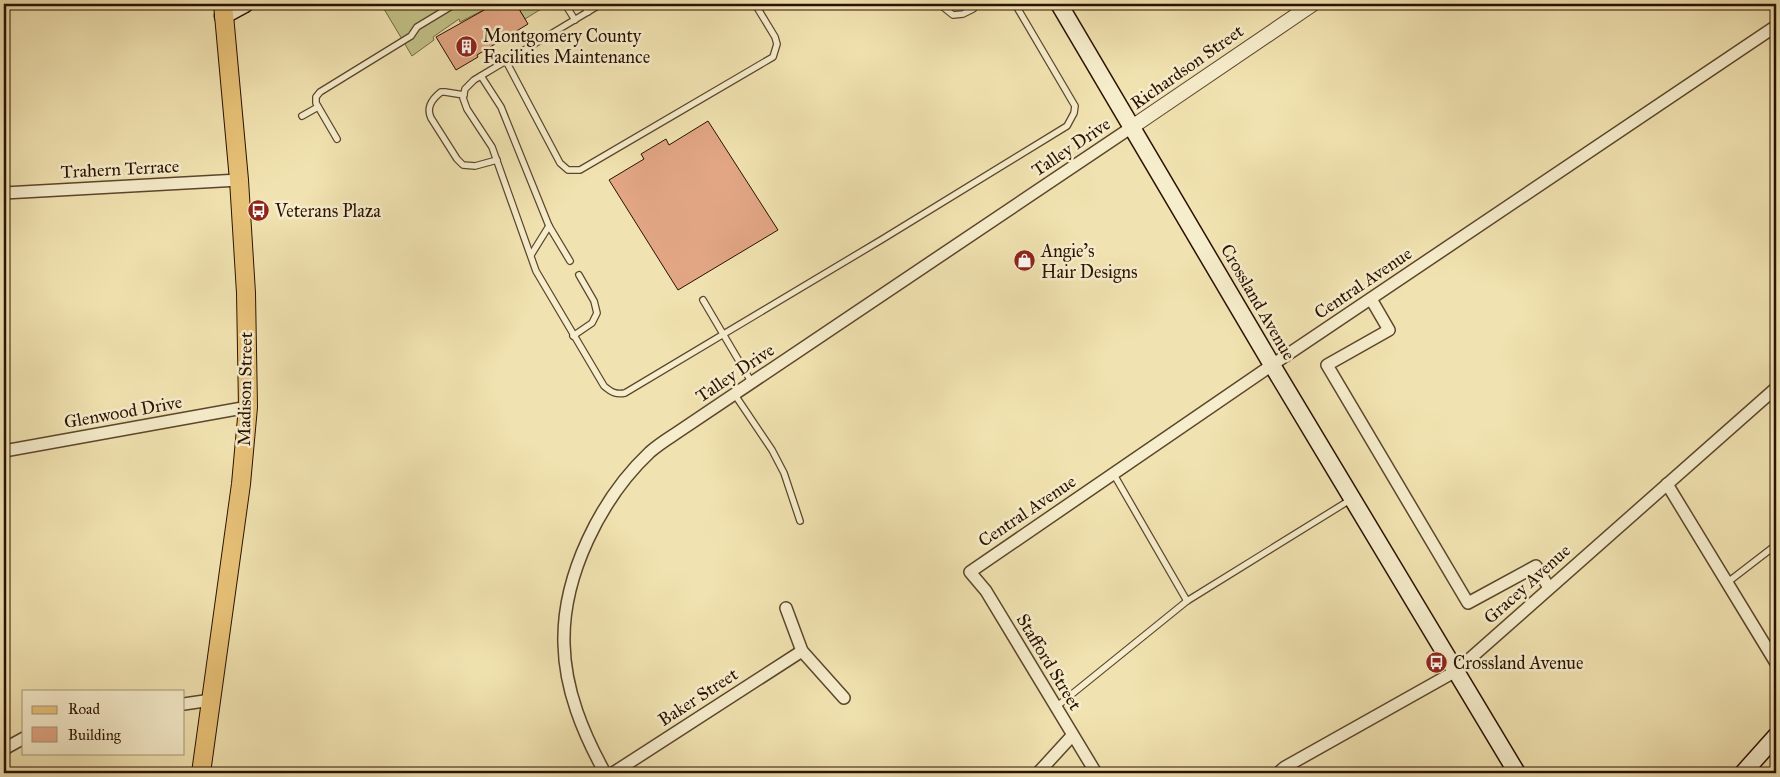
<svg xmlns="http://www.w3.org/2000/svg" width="1780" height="777" viewBox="0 0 1780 777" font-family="'IM FELL Great Primer',serif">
<rect width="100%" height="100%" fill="#f1e3b1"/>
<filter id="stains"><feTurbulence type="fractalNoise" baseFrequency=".004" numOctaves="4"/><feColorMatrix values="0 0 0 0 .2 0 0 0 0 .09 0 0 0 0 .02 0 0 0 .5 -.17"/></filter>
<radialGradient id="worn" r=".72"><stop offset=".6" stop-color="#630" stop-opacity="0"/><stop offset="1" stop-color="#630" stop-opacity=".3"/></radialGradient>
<g fill="#c1c187" stroke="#766944">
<polygon points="381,4 495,4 460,22 459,19 433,37 434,40 412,56"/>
<polygon points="516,4 545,4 546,6 525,19"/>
</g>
<g fill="#e2a684" stroke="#2a1100">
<polygon points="495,4 516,4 528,24 477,55 478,57 456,70 436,37"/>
<polygon points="708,121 778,230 678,290 609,180 644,159 641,154 666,139 669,145"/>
</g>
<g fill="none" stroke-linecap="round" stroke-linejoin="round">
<defs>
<g id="service">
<polyline points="565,4 575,20"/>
<polyline points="583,4 588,12"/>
<path d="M601,4l-127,76 -9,9 -2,9 4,11 25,38 44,124 68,115c7,6 12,9 21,7l256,-153 186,-114 7,-13 1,-7 -60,-102"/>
<polyline points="943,7 953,15 963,14 973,9"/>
<polyline points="506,61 560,163 568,170 580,170 773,57 777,44 775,37 755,4"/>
<polyline points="481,76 501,107 549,226 570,261"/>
<path d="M464,95l-19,-3h-4c-9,7 -15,15 -10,26l26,41 6,6 12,1 22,-6"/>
<polyline points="302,116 318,107"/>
<polyline points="337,139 316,103 316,97 320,92 411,36 417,27 455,4"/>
<polyline points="531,255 549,226"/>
<polyline points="703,300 752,383"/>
<polyline points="573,336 592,323 597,313 594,301 579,275"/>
<polyline points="735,395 772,450 784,473 800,521"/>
<polyline points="1113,473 1187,601"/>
<polyline points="1728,582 1776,545"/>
<polyline points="1056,707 1187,601 1350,500"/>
</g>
<g id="minor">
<polyline points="4,193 239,180"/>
<polyline points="1371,299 1389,330 1327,365 1468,603 1536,566 1549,588"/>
<polyline points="4,451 248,407"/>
<polyline points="1667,484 1776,663"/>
<polyline points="786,608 802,651 844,698"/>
<polyline points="184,704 211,700"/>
<polyline points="4,749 24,738"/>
<path d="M605,773c-22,-40 -40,-83 -41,-129 -2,-68 37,-146 86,-192 9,-8 19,-14 28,-20l454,-305"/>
<polyline points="613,773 802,651"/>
<polyline points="1038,773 1070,738"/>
<polyline points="1096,773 986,591 970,572 1272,365 1776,26"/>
<polyline points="1278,773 1285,767 1456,671 1776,388"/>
</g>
<polyline id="tertiary" points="1132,127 1313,4"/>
<g id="secondary">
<polyline points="1059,4 1272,365 1517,773"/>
<polyline points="223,16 245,4"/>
<polyline points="1743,773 1776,736"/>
</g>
<polyline id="primary" points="201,773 241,484 248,407 246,293 239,180 223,4"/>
</defs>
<use href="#service" stroke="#5c462c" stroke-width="8"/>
<use href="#minor" stroke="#5c462c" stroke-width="14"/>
<use href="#tertiary" stroke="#5c462c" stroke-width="16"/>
<use href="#secondary" stroke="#2a1100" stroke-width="19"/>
<use href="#primary" stroke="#2a1100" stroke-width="20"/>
<use href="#service" stroke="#f6edcc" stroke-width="5.5"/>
<use href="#minor" stroke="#f6edcc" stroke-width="11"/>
<use href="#tertiary" stroke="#f6edcc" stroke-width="14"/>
<use href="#secondary" stroke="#f6edcc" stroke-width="16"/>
<use href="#primary" stroke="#e8c278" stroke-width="18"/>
</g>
<defs>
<symbol id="building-disc" viewBox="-11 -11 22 22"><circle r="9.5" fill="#8f2418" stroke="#f6edcc"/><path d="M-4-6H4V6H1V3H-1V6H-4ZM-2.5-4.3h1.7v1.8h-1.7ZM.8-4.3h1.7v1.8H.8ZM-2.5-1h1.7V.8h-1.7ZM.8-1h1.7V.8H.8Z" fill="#fff"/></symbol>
<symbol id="bus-disc" viewBox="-11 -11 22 22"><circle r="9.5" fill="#8f2418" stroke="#f6edcc"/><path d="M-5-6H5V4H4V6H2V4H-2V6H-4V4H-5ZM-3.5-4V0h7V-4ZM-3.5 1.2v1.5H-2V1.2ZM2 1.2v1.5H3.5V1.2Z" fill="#fff"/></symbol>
<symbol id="shop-disc" viewBox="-11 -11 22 22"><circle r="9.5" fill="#8f2418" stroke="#f6edcc"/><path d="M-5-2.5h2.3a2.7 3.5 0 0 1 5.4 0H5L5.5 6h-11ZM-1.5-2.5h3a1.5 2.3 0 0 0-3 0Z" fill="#fff"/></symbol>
</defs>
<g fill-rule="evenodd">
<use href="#building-disc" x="454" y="34" width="25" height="25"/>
<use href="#bus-disc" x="246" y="198" width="25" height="25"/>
<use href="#shop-disc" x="1012" y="248" width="25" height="25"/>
<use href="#bus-disc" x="1424" y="650" width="25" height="25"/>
</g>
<g text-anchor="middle" stroke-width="5" stroke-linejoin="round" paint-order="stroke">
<g font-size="18" fill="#2a1100" stroke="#f6edcc" text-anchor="start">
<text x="483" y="42">Montgomery County<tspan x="483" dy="21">Facilities Maintenance</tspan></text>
<text x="275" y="217">Veterans Plaza</text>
<text x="1041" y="257">Angie's<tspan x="1041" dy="21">Hair Designs</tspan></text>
<text x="1453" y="669">Crossland Avenue</text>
</g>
<g font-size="18" fill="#2a1100" stroke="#f6edcc">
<text transform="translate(1187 67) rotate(-35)" y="6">Richardson Street</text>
<text transform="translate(1071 147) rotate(-34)" y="6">Talley Drive</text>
<text transform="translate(120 169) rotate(-3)" y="6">Trahern Terrace</text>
<text transform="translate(1363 283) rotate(-34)" y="6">Central Avenue</text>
<text transform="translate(1258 302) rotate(60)" y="6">Crossland Avenue</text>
<text transform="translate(735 373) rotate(-34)" y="6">Talley Drive</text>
<text transform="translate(245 389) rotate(-89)" y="6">Madison Street</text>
<text transform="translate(123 412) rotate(-10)" y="6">Glenwood Drive</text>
<text transform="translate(1027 511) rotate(-34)" y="6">Central Avenue</text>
<text transform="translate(1527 584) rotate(-42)" y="6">Gracey Avenue</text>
<text transform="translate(1049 662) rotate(59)" y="6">Stafford Street</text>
<text transform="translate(698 697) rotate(-33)" y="6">Baker Street</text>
</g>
</g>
<rect width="1780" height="777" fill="none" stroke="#f1e3b1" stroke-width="20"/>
<rect x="5" y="5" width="1770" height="767" fill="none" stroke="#2a1100" stroke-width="2.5"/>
<rect x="10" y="10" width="1760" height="757" fill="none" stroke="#2a1100"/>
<rect x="22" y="690" width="162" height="65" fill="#f6edcc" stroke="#a4957a"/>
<rect x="32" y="706" width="25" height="8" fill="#e8c278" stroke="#a4957a"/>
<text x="68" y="714" font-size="15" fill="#2a1100">Road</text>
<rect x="32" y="727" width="25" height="15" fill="#e2a684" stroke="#a4957a"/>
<text x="68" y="740" font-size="15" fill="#2a1100">Building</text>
<rect width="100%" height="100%" filter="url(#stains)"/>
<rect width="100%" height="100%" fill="url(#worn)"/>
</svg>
